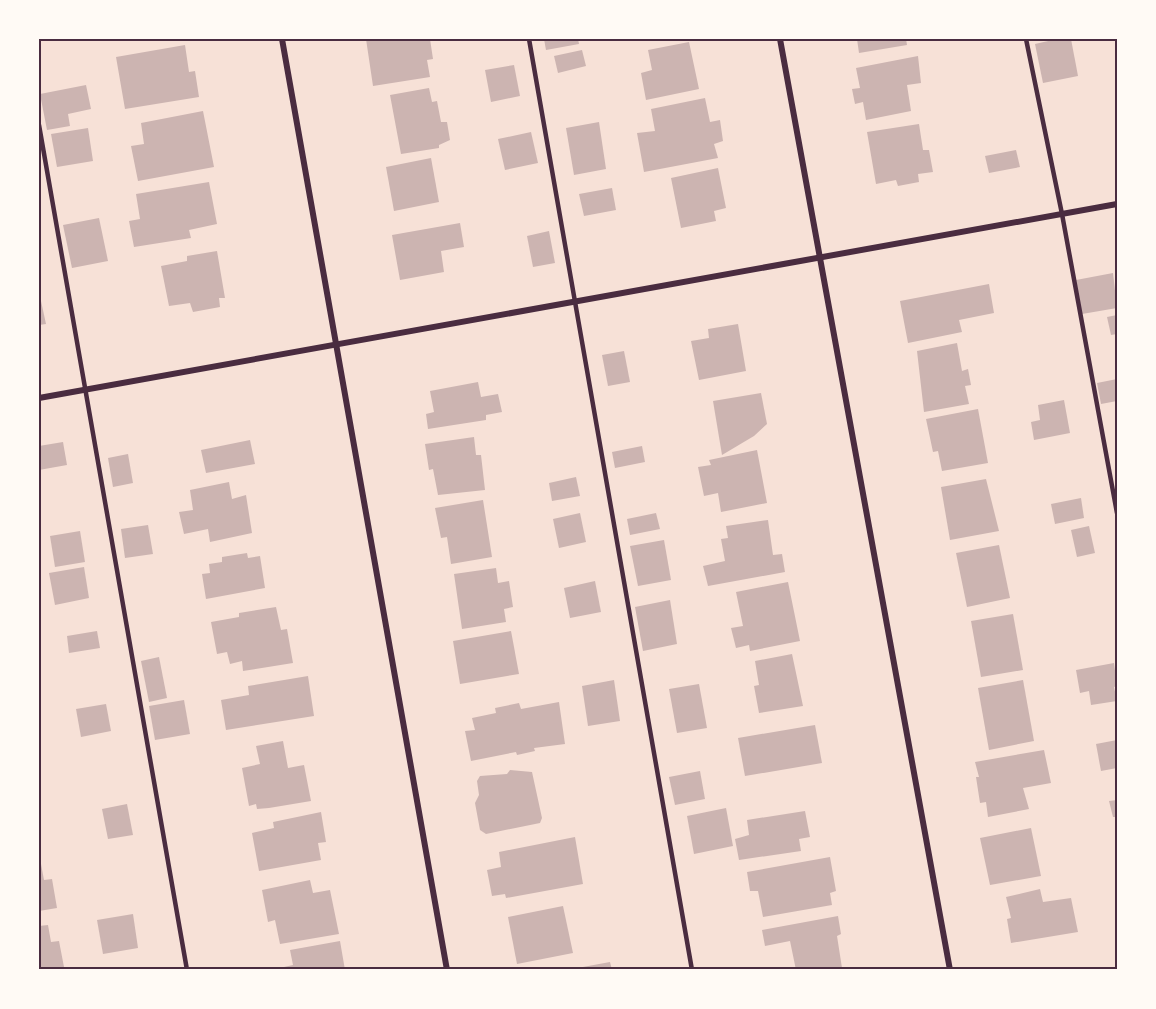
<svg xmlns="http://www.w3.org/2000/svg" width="1156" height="1009" viewBox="0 0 1156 1009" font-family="'Playfair Display',serif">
<rect width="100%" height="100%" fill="#f7e1d7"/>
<g fill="#ccb4b1">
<polygon points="366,39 430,39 433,59 427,60 430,77 373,86"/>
<polygon points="544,39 578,39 579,44 546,50"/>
<polygon points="857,39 906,39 907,45 859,53"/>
<polygon points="1057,39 1071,39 1078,76 1043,83 1035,44"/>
<polygon points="689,42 699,89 646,100 641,73 652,70 648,50"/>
<polygon points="185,45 189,72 195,71 199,97 125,109 116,57"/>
<polygon points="582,50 586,66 558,73 554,56"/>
<polygon points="918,56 921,83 907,85 911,111 866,120 863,102 855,104 852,89 860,88 856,68"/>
<polygon points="514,65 520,96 491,102 485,70"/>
<polygon points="86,85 91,109 68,114 70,126 47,130 40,94"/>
<polygon points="429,88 432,102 437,101 441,122 447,122 450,140 439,145 439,148 401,154 390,95"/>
<polygon points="705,98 710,122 720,120 723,141 714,144 718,158 644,172 637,133 655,131 651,109"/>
<polygon points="203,111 214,167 138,181 131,146 144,144 141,123"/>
<polygon points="599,122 606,169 574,175 566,128"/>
<polygon points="919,124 923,150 929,150 933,172 918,174 919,182 898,186 896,180 876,184 867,132"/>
<polygon points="88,128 93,161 57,167 51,134"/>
<polygon points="531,132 538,163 505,170 498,139"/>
<polygon points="1016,150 1020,167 989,173 985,156"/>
<polygon points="431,158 439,202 394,211 386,167"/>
<polygon points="718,168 726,208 714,211 716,221 681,228 671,178"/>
<polygon points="209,182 217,224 189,230 191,238 134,247 129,221 140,219 136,194"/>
<polygon points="612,188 616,210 584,216 579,194"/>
<polygon points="99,218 108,261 72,268 63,225"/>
<polygon points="460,223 464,247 441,251 444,272 400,280 392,235"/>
<polygon points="549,231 555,263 533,267 527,236"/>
<polygon points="217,251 225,298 219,298 220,307 193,312 190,303 169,306 161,266 187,261 187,256"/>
<polygon points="1113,273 1117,308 1082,314 1076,280"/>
<polygon points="989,284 994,313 959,320 962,332 908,343 900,301"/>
<polygon points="39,292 46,324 39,325"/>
<polygon points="1117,315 1117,334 1111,335 1107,317"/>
<polygon points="738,324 746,371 699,380 691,341 709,338 708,329"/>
<polygon points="957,343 962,371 968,369 971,385 965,386 969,404 924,412 917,351"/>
<polygon points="624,351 630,382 608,386 602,355"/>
<polygon points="1117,379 1117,401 1101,404 1097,383"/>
<polygon points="478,382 481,397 498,394 502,412 486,415 486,420 428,429 426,414 434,412 430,391"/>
<polygon points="761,393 767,424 754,436 722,455 713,401"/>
<polygon points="1064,400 1070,433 1034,440 1031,422 1040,420 1038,405"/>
<polygon points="978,409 988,463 942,471 938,451 933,452 926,419"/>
<polygon points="474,437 476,455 481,455 485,490 438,495 433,469 429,470 425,444"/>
<polygon points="250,440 255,464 206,473 201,450"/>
<polygon points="63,442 67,465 39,470 39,446"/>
<polygon points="642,446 645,462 615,468 612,452"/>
<polygon points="757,450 767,503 721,512 718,493 704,496 698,467 711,465 709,460"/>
<polygon points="128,454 133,483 113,487 108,458"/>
<polygon points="576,477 580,496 552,501 549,483"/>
<polygon points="986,479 999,531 950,540 941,487"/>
<polygon points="229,482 232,499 246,495 252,533 210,542 208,529 184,534 179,512 193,510 190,490"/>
<polygon points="1081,498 1084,518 1055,524 1051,504"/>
<polygon points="483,500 492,557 451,564 447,537 441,538 435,508"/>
<polygon points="580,513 586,542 559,548 553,519"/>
<polygon points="656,513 660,529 630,535 627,519"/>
<polygon points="768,520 773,555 782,554 785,572 708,586 703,566 725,561 721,539 728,538 726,526"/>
<polygon points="148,525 153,554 125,558 121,529"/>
<polygon points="1089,526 1095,553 1077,557 1071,530"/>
<polygon points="80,531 85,562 55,567 50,536"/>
<polygon points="664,540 671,580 638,586 630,546"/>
<polygon points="999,545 1010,598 967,607 956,553"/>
<polygon points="247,553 248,558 260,556 265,588 206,599 202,574 210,573 209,564 222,562 222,557"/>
<polygon points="84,567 89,598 55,605 49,573"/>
<polygon points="496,568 498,583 509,581 513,607 504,609 506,622 462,629 454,574"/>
<polygon points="595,581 601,612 570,618 564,588"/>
<polygon points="788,582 800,641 750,651 749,645 736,648 731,628 743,626 736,592"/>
<polygon points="670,600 677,644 643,651 635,607"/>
<polygon points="276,607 281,630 287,629 293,663 243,671 242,661 230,664 227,652 217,654 211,622 239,617 239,613"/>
<polygon points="1013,614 1023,670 981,677 971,621"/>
<polygon points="97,631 100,648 69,653 67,636"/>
<polygon points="511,631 519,674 460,684 453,641"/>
<polygon points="792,654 803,706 759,713 754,686 759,685 755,661"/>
<polygon points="159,657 167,698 149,702 141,661"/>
<polygon points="1114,663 1117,686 1114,687 1117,701 1091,705 1089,691 1080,693 1076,670"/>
<polygon points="308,676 314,716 226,730 221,700 249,695 248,686"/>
<polygon points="614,680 620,721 588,726 582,686"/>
<polygon points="1023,680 1034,741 989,750 978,688"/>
<polygon points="699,684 707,728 677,733 669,689"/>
<polygon points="184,700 190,734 155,740 149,706"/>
<polygon points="559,702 565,744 534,748 535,751 517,755 516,752 471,761 465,731 475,730 472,718 496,713 495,708 519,703 521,709"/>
<polygon points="106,704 111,731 81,737 76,709"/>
<polygon points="815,725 822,763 745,776 738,738"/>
<polygon points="1117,740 1117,768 1101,771 1096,744"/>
<polygon points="283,741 288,768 304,765 311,801 269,808 257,809 256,804 249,806 242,768 260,764 256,746"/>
<polygon points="1044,750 1051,783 1023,788 1029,809 988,817 986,802 980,803 976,777 979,777 975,762"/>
<polygon points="510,770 532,772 542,818 540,823 486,834 480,830 475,803 479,795 477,781 480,776 507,774"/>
<polygon points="700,771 705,799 675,805 669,777"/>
<polygon points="1117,800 1117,817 1113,817 1109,801"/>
<polygon points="127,804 133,835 108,839 102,809"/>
<polygon points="726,808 733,846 694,854 687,816"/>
<polygon points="805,811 810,837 799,839 801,851 739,860 735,839 749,835 747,820"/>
<polygon points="321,812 326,842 318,843 321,860 259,871 252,833 274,828 273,822"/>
<polygon points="1031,828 1041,876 990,885 980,838"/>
<polygon points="575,837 583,884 506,898 505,894 492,896 487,870 501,867 499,852"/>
<polygon points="830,857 836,891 830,893 832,905 763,917 758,891 750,891 747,872"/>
<polygon points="39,864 41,864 44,880 52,879 57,908 39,911"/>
<polygon points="310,880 313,893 330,890 339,934 280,944 275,920 268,922 262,890"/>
<polygon points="1040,889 1043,902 1071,898 1078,932 1011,943 1007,919 1011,918 1006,897"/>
<polygon points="563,906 573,953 517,964 508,917"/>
<polygon points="133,914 138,948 103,954 97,920"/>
<polygon points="838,916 841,934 837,936 842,968 796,970 790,941 765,946 762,930"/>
<polygon points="48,925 51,942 59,941 64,967 39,970 39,926"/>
<polygon points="340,941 345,970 284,970 284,967 293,965 290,950"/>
<polygon points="610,962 612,970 572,970 572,969"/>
</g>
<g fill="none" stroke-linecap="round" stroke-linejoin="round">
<g stroke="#4a2c40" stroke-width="4.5">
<polyline points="529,39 692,970"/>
<polyline points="1026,39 1062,214 1117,513"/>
<path d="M39,125c49,282 97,564 148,845"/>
</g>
<g stroke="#4a2c40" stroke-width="6">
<polyline points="282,39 447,970"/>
<polyline points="780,39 950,970"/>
<polyline points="39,398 1117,204"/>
</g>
</g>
<rect width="1156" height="1009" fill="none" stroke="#fffaf5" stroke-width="81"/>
<rect x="40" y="40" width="1076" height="928" fill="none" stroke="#4a2c40" stroke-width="2"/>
</svg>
